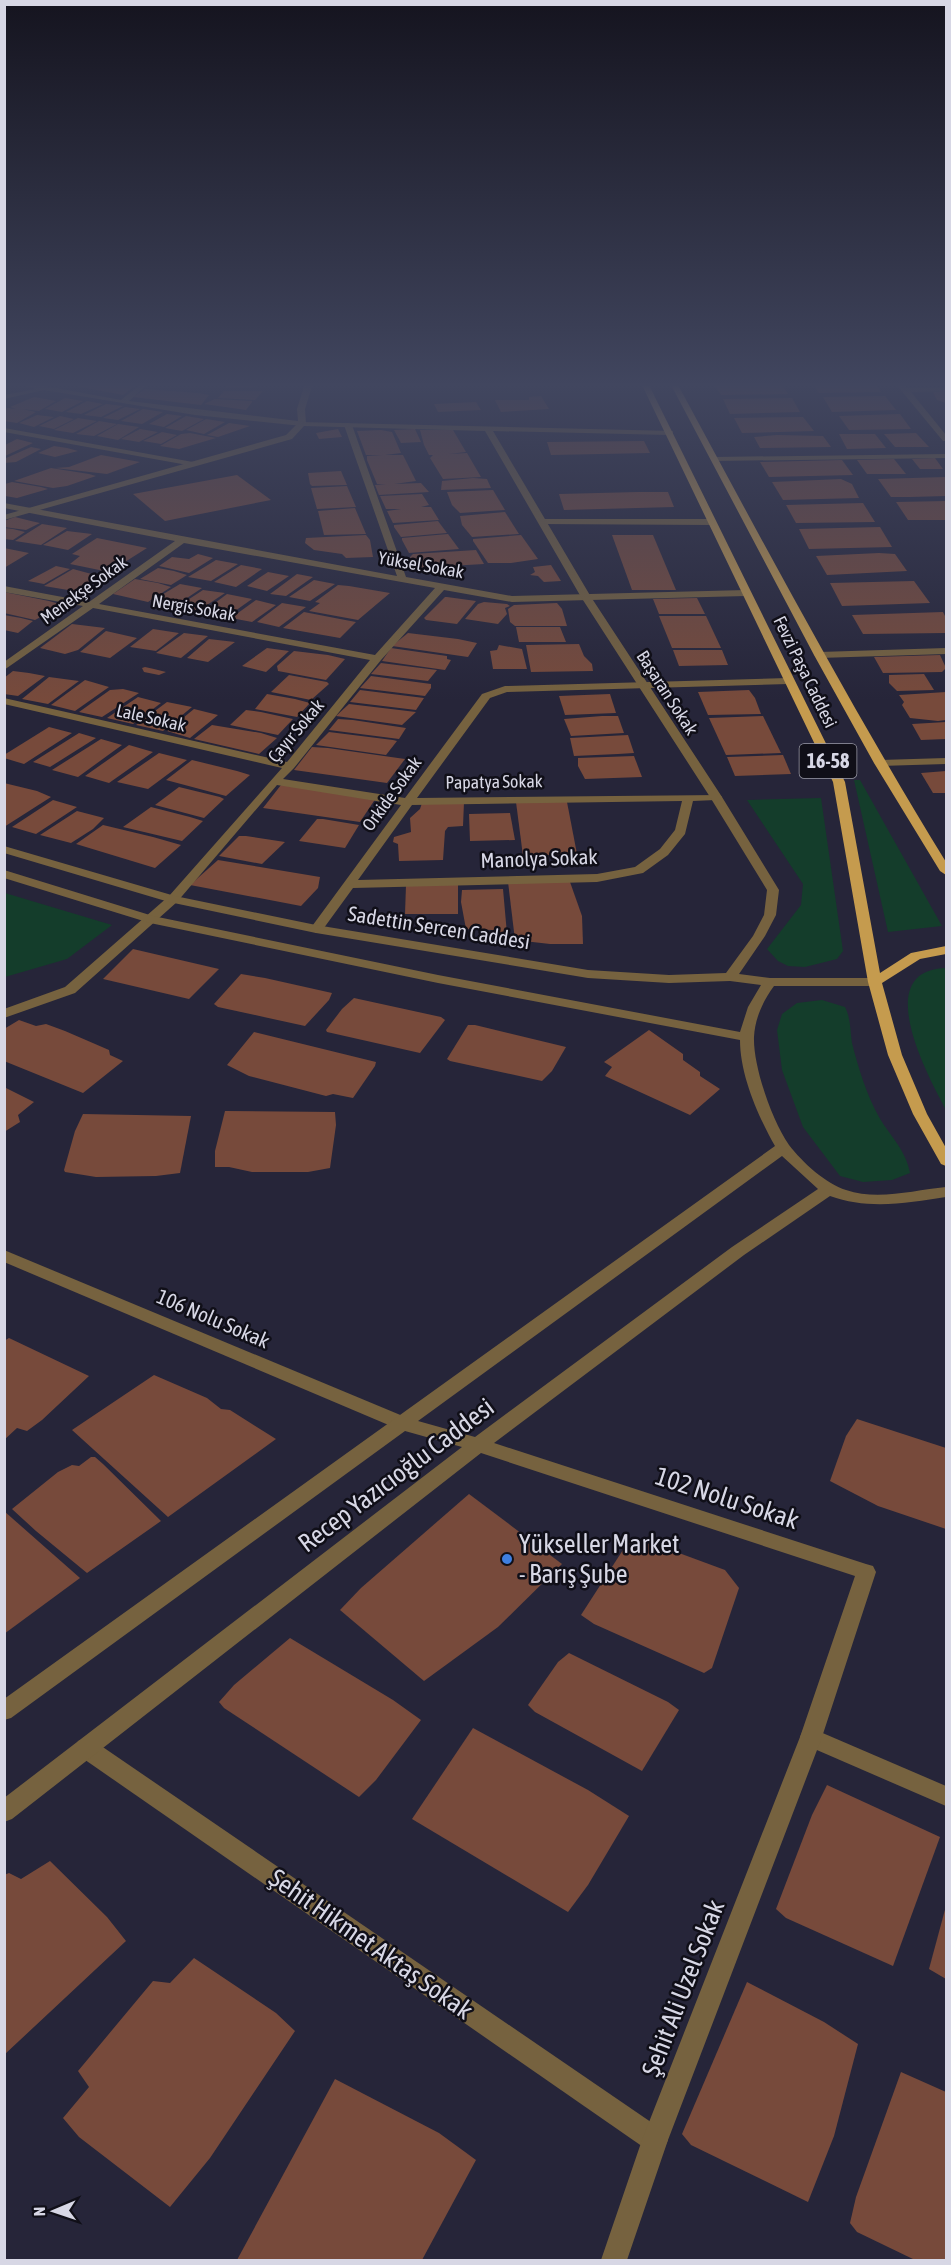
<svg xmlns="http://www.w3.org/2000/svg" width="951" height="2265" viewBox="0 0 951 2265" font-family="'Asap Condensed',sans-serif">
<rect width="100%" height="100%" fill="#262539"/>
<g fill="#143d2b">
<polygon points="854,780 860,780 942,926 888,932"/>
<polygon points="821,798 843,951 837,959 805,967 788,966 778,961 767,949 801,905 803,884 747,800"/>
<polygon points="5,893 112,925 67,959 5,977"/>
<path d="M946,968v142c-18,-34 -76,-140 0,-142z"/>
<path d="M822,1000l23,7c6,12 5,23 7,36 6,24 15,53 27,74 11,19 27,33 31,56l-18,7 -29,2 -23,-6 -37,-49 -21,-57 -5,-40 5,-16 15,-11z"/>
</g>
<g fill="#774a3b">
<polygon points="61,383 139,383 123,395"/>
<polygon points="226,383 254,383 254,385 253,388 226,388"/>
<polygon points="713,383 781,383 788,394 721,395"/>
<polygon points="812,383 875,383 881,392 819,393"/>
<polygon points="145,389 198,393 209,395 201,405 133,397"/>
<polygon points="224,391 263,391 255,400 218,398"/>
<polygon points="946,391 946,403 937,400 933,392"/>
<polygon points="541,396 549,409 501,412 495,400 529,400 529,397"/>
<polygon points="885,396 896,410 832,412 823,397"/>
<polygon points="34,397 56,401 39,411 22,409 36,412 17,423 4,421 4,411 7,408 16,409 10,407"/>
<polygon points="65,398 83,401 62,412 45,409"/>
<polygon points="792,398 800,412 730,414 723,399"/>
<polygon points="215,399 252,401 252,402 246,410 204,404"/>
<polygon points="87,401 103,404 81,414 66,412"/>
<polygon points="476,402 481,410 438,412 434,404"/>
<polygon points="106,404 123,406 101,417 84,415"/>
<polygon points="125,407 140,409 118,420 103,418"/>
<polygon points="143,409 163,412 142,424 121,421"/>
<polygon points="167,414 182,416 164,427 149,424"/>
<polygon points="900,414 911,429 849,430 839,416"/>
<polygon points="37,415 54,417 34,427 19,423"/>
<polygon points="60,416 74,419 54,429 39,426"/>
<polygon points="186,416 204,419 182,431 165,428"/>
<polygon points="803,417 814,431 742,433 734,418"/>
<polygon points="78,418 97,421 73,433 54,430"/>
<polygon points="206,419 225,422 204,434 186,430"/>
<polygon points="99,421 117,424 94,436 76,434"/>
<polygon points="229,423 250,426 218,437 207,435"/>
<polygon points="118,424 139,427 118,440 97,436"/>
<polygon points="140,429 158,432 139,442 121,439"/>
<polygon points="338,429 342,437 319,439 316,433"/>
<polygon points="415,429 421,442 401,443 394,430"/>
<polygon points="381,430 392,432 401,453 385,455 403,455 416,481 394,484 421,483 429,492 379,495 375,485 386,484 377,484 367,460 367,456 382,455 366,455 357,431"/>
<polygon points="420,430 453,430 466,452 449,454 467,453 481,477 443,479 430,458 433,455 429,455 424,445"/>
<polygon points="162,432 177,435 161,444 143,441"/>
<polygon points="190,433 216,438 179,449 160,446 181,434"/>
<polygon points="916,433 929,447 895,447 884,434"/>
<polygon points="839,434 875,434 886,448 847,449"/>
<polygon points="777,435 823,436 831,447 760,448 754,437"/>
<polygon points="17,439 33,443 5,456 5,445"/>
<polygon points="644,441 650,453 551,455 547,442"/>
<polygon points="54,446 67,448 78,451 55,457 38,453"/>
<polygon points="31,447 41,449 16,462 4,463 4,459"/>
<polygon points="101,455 140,462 107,474 55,468 69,467"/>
<polygon points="935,458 943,469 920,469 912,459"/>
<polygon points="894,459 906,474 867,474 857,460"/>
<polygon points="842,460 853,475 769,477 760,462"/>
<polygon points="51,468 89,474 96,476 67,486 53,488 14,481"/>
<polygon points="341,471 347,485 312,486 310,484 308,473"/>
<polygon points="237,475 271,500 165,521 133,494"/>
<polygon points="946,477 946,496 910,497 891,497 878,479"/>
<polygon points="473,478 487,479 491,488 441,490 442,481"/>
<polygon points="841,479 852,484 859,498 783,500 772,482"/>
<polygon points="12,482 41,487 48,489 17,498 5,496 5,484"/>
<polygon points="347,486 356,507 317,509 311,488"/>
<polygon points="493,490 505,510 460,513 452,505 447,492"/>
<polygon points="638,492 668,492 674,507 564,510 559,494"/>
<polygon points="422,494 429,505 421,507 431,507 439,520 393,523 387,511 401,509 386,509 380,496"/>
<polygon points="946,501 946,520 908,520 896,502"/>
<polygon points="863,503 875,522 796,523 786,505"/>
<polygon points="355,508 366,534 324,535 318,511"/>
<polygon points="505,512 519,534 472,537 462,525 460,516"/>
<polygon points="15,517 31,521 40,523 26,530 4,527 4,521"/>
<polygon points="438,521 447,533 401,537 394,527 394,525"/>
<polygon points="42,524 67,528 41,545 15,541"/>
<polygon points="880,527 892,547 809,549 799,529"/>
<polygon points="4,528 13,529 25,532 13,540 4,539"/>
<polygon points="67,531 92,534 68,550 43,545"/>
<polygon points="448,534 459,549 409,553 402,540 402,538"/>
<polygon points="366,535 370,540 373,557 346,558 342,554 314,550 305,543 306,538"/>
<polygon points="521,535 538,559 511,563 488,563 473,541 473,539"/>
<polygon points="612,535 653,535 676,590 632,590"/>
<polygon points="97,538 147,548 109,572 70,564 80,556 72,554"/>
<polygon points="4,548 29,553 4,568"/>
<polygon points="476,550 484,564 415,568 410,557 413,554"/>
<polygon points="879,553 895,554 907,571 827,575 816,556"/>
<polygon points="198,554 213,558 189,573 159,566 172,557 189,559"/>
<polygon points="216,560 238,564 211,581 188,577"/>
<polygon points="241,565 262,569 236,587 214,582"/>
<polygon points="551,565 561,581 544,582 538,576 530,575 535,572 533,567"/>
<polygon points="56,566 70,569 44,584 28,581"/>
<polygon points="158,568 174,571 187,575 171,585 140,579"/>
<polygon points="73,569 99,576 74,591 44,586"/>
<polygon points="268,572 289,576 267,591 247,586"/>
<polygon points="297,574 313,577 286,596 270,594"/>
<polygon points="135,579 158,583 171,587 148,602 113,594"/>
<polygon points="314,580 335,584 310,601 289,597"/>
<polygon points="914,581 930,603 842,606 830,583"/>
<polygon points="180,584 202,588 175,606 150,602"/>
<polygon points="338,585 349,586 390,593 358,620 309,611 320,603 315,602"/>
<polygon points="203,590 225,593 198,611 177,607"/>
<polygon points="4,592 49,601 63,605 35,620 4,613"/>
<polygon points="227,594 252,599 228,616 203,612"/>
<polygon points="445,597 447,597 476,601 457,624 426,620 424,618"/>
<polygon points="697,598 705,614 659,614 653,599"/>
<polygon points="256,600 276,605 252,622 231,618"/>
<polygon points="484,602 507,604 510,606 505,608 507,614 498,624 465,619 478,604"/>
<polygon points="282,603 306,607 279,627 257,622"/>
<polygon points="557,603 562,609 567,626 515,626 510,622 508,609 514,605"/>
<polygon points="304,612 340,619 356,622 340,638 283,628"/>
<polygon points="943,612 946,618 946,633 863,634 852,615"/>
<polygon points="4,615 21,618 33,621 18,633 4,630"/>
<polygon points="659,616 706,616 721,648 672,648"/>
<polygon points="72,624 105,628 78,650 65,654 40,648"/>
<polygon points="516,627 560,627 566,642 519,642"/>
<polygon points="153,629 179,633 156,651 130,647"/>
<polygon points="106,631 137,638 110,658 80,652"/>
<polygon points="184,633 208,636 181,658 156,653"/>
<polygon points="408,633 458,639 477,643 468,657 392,646"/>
<polygon points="209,639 235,642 208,662 187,658"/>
<polygon points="579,644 584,656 592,664 593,671 531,672 526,645"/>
<polygon points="499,645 522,649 527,669 493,669 490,651 497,650"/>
<polygon points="267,648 289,651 266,672 242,666"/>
<polygon points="391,648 447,656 447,659 451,660 445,670 382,661"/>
<polygon points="673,650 722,650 728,665 679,666"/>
<polygon points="294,651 328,655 345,659 326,680 278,671 277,666"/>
<polygon points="940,655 946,668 942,672 883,673 874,657"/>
<polygon points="381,663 437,670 428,681 371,674"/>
<polygon points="145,667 154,669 166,672 159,675 144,672 142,668"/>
<polygon points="13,671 29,673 45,676 18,696 4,694 4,678"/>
<polygon points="924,674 934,690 897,691 889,683 889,675"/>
<polygon points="289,675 327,682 329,684 311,700 271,692"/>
<polygon points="371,676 431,684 431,688 425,696 360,688"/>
<polygon points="49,677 79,681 48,704 22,699"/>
<polygon points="85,680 109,687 75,711 51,705"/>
<polygon points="123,689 139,693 102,717 79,712 110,690"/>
<polygon points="360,690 424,698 416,710 350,702"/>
<polygon points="749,690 755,698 761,714 708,715 698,692"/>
<polygon points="946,692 946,720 938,721 910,718 902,705 904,702 899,695"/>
<polygon points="267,694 295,699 310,703 297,717 255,709"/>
<polygon points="610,694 616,713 565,715 559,696"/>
<polygon points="138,697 161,703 133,724 107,718"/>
<polygon points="167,702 192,707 163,731 136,725"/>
<polygon points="349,704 416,712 402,725 336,716"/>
<polygon points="194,709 218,715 190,738 167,731"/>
<polygon points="246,710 261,712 293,719 278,735 230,725"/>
<polygon points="602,716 618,716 624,733 571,736 564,719"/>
<polygon points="763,716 781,753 726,755 709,718"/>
<polygon points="338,719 353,720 406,728 399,739 329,730"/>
<polygon points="946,722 946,739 921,740 912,724"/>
<polygon points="212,725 261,733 277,738 259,754 194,739"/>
<polygon points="49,727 72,733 24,764 4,758 4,755"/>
<polygon points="329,732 393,740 397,741 386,755 316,745"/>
<polygon points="79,733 96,738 50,767 33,762"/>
<polygon points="628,735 634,753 618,754 574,756 570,738"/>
<polygon points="101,739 122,745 78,777 52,770"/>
<polygon points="129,745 153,752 109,783 85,776"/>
<polygon points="312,747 328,748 405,759 387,783 294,770"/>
<polygon points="159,753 187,760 148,789 117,782"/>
<polygon points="783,755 791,774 735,776 727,757"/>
<polygon points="634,756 642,777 585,779 578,766 578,758"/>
<polygon points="192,760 237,771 250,775 226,796 166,780"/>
<polygon points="946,771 946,793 933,793 921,773"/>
<polygon points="4,783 37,791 51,797 4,827"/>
<polygon points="281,785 376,798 360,822 263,808"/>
<polygon points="179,787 220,797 224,799 204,818 155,805"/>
<polygon points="53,800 77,807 36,834 12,827"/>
<polygon points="464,802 463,826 448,827 445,831 443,860 399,861 398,844 393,842 394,837 411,832 410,818 420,809 422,803"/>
<polygon points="516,802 567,802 577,854 523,856"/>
<polygon points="151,807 190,817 203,821 182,841 123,827"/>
<polygon points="77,811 104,818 93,829 71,843 40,835"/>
<polygon points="510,813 515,840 470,841 469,814"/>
<polygon points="317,819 323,819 359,825 345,848 299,841"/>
<polygon points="103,825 153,837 181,845 155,868 76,844"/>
<polygon points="239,836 246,836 285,842 262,864 219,856"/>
<polygon points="218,860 320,877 318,888 301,906 190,885"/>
<polygon points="508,882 570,882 582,916 583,944 550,944 515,940"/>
<polygon points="406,885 458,885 458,914 405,914"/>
<polygon points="503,889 507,934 495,934 492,930 466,929 461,902 462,890"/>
<polygon points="133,949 219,969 189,999 103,979"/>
<polygon points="241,974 265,978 332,993 329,1000 305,1026 218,1007 214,1004"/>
<polygon points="354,998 441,1017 445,1020 420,1053 327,1032 326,1030 342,1009"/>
<polygon points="19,1020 36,1026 46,1024 65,1031 109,1050 110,1055 123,1061 83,1093 4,1061 4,1029"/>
<polygon points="468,1025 475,1025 566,1047 552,1071 542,1081 450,1061 447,1059"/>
<polygon points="649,1030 683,1054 683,1060 700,1072 700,1076 720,1089 690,1115 605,1076 612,1067 604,1062"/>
<polygon points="254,1032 376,1062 375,1066 353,1098 333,1094 326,1096 249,1076 227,1065"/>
<polygon points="4,1087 34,1102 18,1115 20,1122 4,1132"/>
<polygon points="225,1111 335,1112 336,1125 330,1168 308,1172 252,1172 229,1167 215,1167 215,1151"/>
<polygon points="83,1114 191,1116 180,1173 156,1176 96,1177 65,1172 64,1170 75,1131"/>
<polygon points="9,1338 89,1376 42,1420 27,1431 17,1428 4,1440 4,1341"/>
<polygon points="154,1375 207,1398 221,1409 230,1410 276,1439 168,1517 72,1430"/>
<polygon points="857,1419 946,1448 946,1529 878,1506 830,1481 846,1436"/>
<polygon points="91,1457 95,1457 103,1464 161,1521 87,1573 36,1531 12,1509 58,1472 72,1465 79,1466"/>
<polygon points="469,1494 562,1564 498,1627 424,1681 340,1610 361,1588"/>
<polygon points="4,1511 80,1578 4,1634"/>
<polygon points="630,1539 660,1546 725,1570 739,1588 712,1668 704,1673 594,1624 581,1615"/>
<polygon points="290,1638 393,1700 421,1720 376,1780 359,1797 224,1708 219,1702 234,1685"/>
<polygon points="569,1653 668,1702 679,1710 642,1771 535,1712 528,1705 558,1662"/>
<polygon points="473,1728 588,1790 629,1816 588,1885 568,1912 412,1819"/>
<polygon points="827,1785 940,1837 893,1966 786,1918 776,1909 812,1815"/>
<polygon points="50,1861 107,1917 126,1941 4,2055 4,1875 9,1873 21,1879"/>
<polygon points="946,1906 946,1979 929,1969"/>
<polygon points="194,1958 276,2013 295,2031 210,2158 170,2207 79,2137 63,2118 89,2087 78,2071 153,1981 170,1983"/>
<polygon points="747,1982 824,2022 858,2044 834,2136 808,2202 691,2145 682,2134"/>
<polygon points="901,2072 946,2092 946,2260 915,2260 857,2232 850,2223 856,2197"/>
<polygon points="335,2079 439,2133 476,2160 422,2260 237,2260"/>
</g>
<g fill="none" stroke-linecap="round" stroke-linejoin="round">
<polygon fill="#76623f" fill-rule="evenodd" points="492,383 500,383 501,384 497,386"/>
<g fill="#76623f" fill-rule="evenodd">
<polygon points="15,383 29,383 121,400 142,383 149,383 129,401 298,421 297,409 305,383 313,383 305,409 306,424 302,426 195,415 44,390 4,399 4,395 36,389"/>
<polygon points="895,383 903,383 907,388 946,387 946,391 911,392 946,435 946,441 943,441"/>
<path d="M348,423l4,2 54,152 106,19 234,-6 5,3 -5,3 -234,6 -68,-12 -63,70 -87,108 -11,11 122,19 77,-104 23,-8 283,-8 5,3 -5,3 -281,8 -17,6 -73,100 303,-3 2,2 -6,3 -23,1 -8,33 -17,21 -25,18 -46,9 -244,6 -32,44 -5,1 -6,-4 91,-124 -124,-20 -100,117 -102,91 -71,25v-9l61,-22 104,-91 113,-128 -278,-64v-6l283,64 83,-102 -277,-52 -89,62v-8l79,-56 -79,-14v-6l85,16 86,-61 -171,-33v-5l393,73 -53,-151zM184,543l251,45 -60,67 -276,-51zM682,801l-7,29 -15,19 -25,18 -38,7 -239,6 54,-75z"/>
<polygon points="4,428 193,462 197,464 193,466 4,432"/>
<polygon points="946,454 946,458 715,461 711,459 715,457"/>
<polygon points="542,519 712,519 716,522 712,525 539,524 539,520"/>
<polygon points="946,648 946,654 819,658 814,655 819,652"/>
<polygon points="946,758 946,764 880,766 874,763 880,760"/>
<polygon points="4,1250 410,1419 413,1424 410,1429 404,1431 398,1429 4,1262"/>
<polygon points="811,1728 946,1786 946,1806 803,1744 800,1737 803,1730"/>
<polygon points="86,1738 94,1741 664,2131 668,2140 664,2149 655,2153 646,2149 78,1755 75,1748 78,1741"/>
</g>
<path fill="#76623f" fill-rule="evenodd" d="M299,422l374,9v4h-3l-177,-4 98,166 131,200 57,93 -3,25 -11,21 -26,38 31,4h105l7,4 -7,4h-101c-11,15 -19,32 -20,51 -1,29 18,84 35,108 13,17 37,39 57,45 32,11 68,0 100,-3v10c-38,6 -78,13 -116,-1l-86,59 -250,188 372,121 7,2 3,6 -54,165 -154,403 -41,120h-26l41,-120 158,-403 55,-161 -374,-123 -469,366 -8,3v-24l458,-351 -57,-16 -394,287 -7,2v-21l771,-553c-17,-30 -35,-71 -35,-106l-302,-57 -288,-60 -146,-45v-8l149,46 285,59 302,57 8,-25 13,-22 -31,-4 -61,2 -81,-5 -272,-45 -147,-31 -165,-49v-7l171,50 141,29 272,45 81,5 57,-2 27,-37 11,-21 3,-25 -57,-93 -129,-200 -96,-166 -181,-5 -12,13 -288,81v-5l282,-80zM782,1156l36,33 -86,58 -257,190 -57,-16z"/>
<g fill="#c59b4e" fill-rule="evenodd">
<polygon points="641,383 648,383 845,782 880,973 911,953 946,946 946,954 920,959 882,983 902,1055 927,1114 946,1148 946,1166 941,1164 913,1114 888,1055 868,982 833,782"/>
<path d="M670,383h7c87,161 173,323 269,479v13l-6,-4 -66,-108 -60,-108z"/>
</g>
</g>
<linearGradient id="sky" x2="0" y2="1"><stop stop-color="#15141f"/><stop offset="0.55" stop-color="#41465f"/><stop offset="1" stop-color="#41465f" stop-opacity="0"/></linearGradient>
<rect width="951" height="700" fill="url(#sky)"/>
<circle fill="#3f7fe0" stroke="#100f18" stroke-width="2" cx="507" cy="1559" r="6"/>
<g text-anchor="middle" stroke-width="5" stroke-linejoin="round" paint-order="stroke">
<g font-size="18" fill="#d7d7e5" stroke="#100f18">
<text transform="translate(421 565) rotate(10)" y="6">Yüksel Sokak</text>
<text transform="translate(84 590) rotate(-36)" y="6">Menekşe Sokak</text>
<text transform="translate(194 608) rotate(10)" y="6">Nergis Sokak</text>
<text transform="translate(805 672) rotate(64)" y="6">Fevzi Paşa Caddesi</text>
<text transform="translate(667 693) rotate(57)" y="6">Başaran Sokak</text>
<text transform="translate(151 718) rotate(13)" y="6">Lale Sokak</text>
<text transform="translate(296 731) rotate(-50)" y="6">Çayır Sokak</text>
<text transform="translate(494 782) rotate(-1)" y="6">Papatya Sokak</text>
<text transform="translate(392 794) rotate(-54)" y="6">Orkide Sokak</text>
</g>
<rect fill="#100f18" stroke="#9b9ba8" stroke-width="1.5" x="799.5" y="744" width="57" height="34" rx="4.5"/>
<g font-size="20" font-weight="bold" fill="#d7d7e5">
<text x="828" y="768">16-58</text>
</g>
<g font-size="21" fill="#d7d7e5" stroke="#100f18">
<text transform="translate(539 859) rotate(-2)" y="7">Manolya Sokak</text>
<text transform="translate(439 928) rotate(9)" y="7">Sadettin Sercen Caddesi</text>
<text transform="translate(213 1319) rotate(23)" y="7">106 Nolu Sokak</text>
</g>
<g font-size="26" fill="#d7d7e5" stroke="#100f18">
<text transform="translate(396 1475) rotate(-37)" y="9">Recep Yazıcıoğlu Caddesi</text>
<text transform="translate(727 1498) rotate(18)" y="9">102 Nolu Sokak</text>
<text transform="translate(371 1944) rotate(35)" y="9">Şehit Hikmet Aktaş Sokak</text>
<text transform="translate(683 1988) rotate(-69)" y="9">Şehit Ali Uzel Sokak</text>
</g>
<g font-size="26" fill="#d7d7e5" stroke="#100f18" text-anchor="start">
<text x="519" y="1553">Yükseller Market<tspan x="519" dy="30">- Barış Şube</tspan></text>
</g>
</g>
<rect width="951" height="2265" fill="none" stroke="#d7d7e5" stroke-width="12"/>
<g transform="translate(54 2211) rotate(268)" stroke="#100f18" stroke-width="4.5" paint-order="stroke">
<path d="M0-4.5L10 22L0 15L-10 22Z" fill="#d7d7e5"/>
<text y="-9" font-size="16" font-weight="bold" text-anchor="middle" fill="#d7d7e5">N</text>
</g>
</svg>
